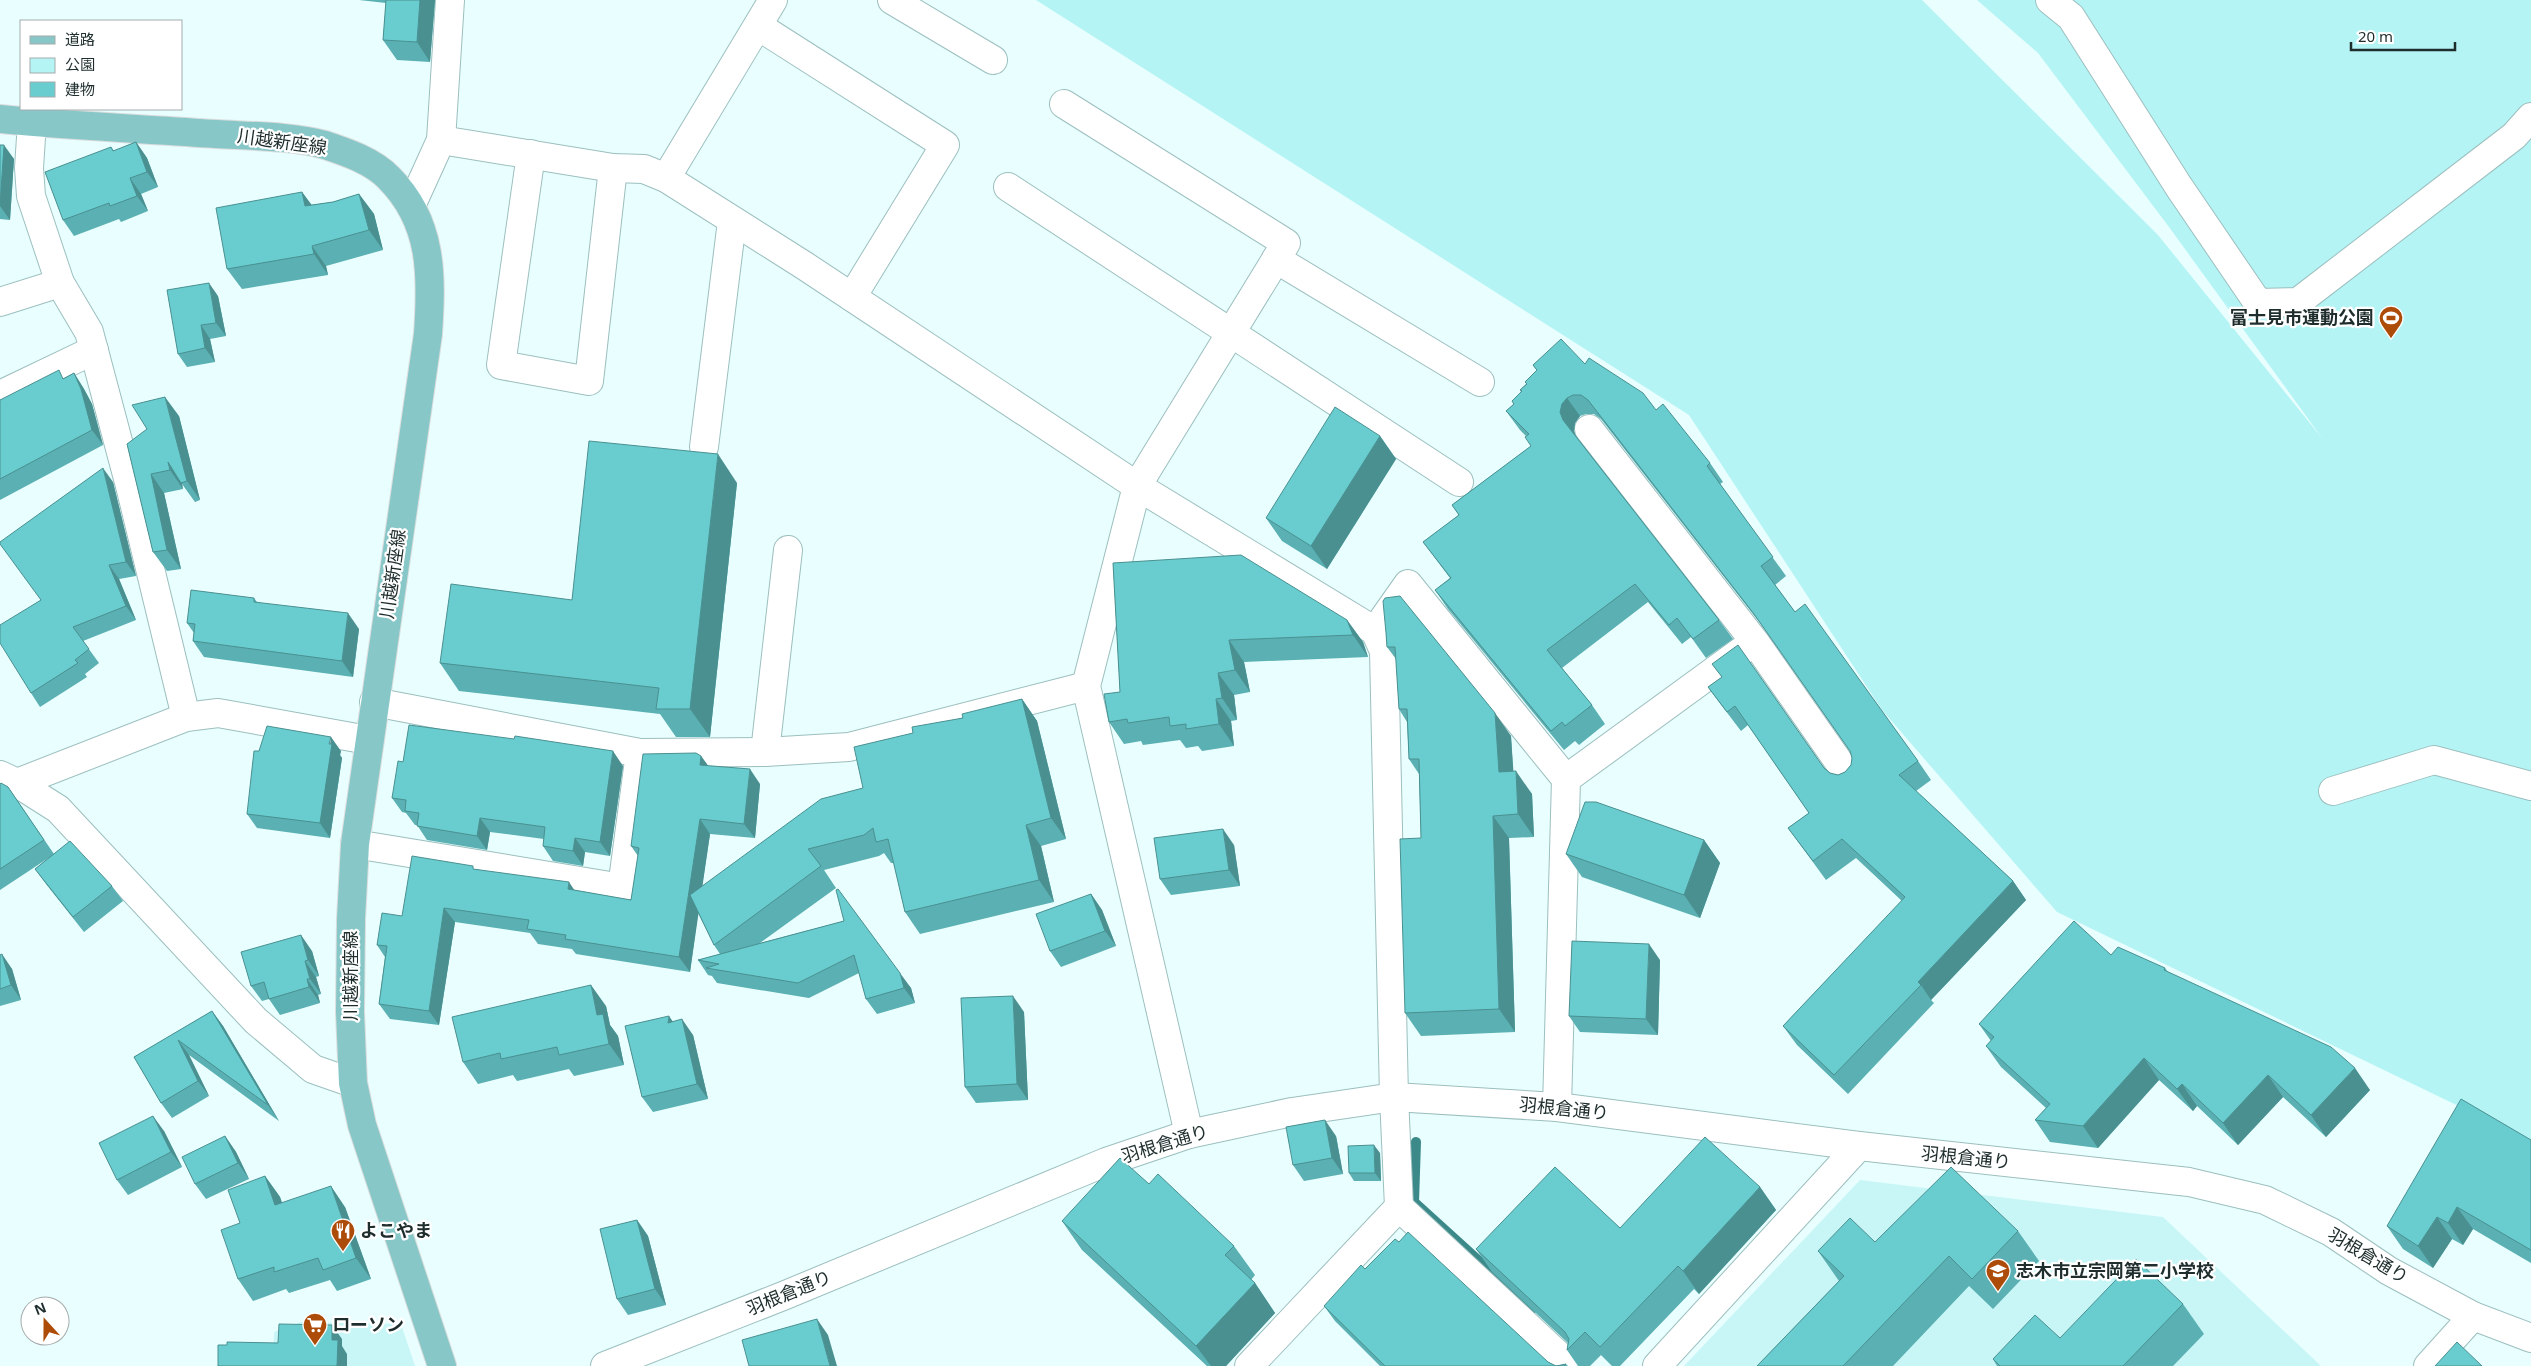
<svg xmlns="http://www.w3.org/2000/svg" width="2531" height="1366" viewBox="0 0 2531 1366" font-family="'Noto Sans','Noto Sans JP',sans-serif">
<rect width="100%" height="100%" fill="#e9fefe"/>
<g fill="#c8f6f7">
<polygon points="1860,1180 2163,1217 2321,1366 1684,1366"/>
<polygon points="301,1322 401,1324 415,1366 273,1366 274,1332"/>
</g>
<polygon fill="#b5f4f5" points="1036,0 1922,0 2158,235 2322,438 2169,227 2038,53 1977,0 2531,0 2531,1141 2057,912 1882,710 1689,415"/>
<g fill="none" stroke-linecap="round" stroke-linejoin="round">
<polyline stroke="#3c898a" stroke-width="10" points="1416,1142 1414,1202 1532,1309"/>
<defs>
<g id="minor">
<polyline points="892,0 993,60"/>
<polyline points="2050,0 2071,17 2179,187 2258,303 2298,302 2514,136 2531,117"/>
<polyline points="758,26 945,145 852,297"/>
<polyline points="1064,104 1286,243 1137,486 1086,686 1189,1134"/>
<polyline points="32,122 29,168 31,196 60,283 89,332 131,490 186,717"/>
<polyline points="441,140 613,168 644,169 666,178 805,266 1137,486 1375,631 1384,651 1394,1097 1399,1207 1249,1366"/>
<polyline points="531,154 501,365 589,381 613,168"/>
<polyline points="666,178 773,0"/>
<polyline points="1008,187 1459,482"/>
<polyline points="411,206 441,140 450,0"/>
<polyline points="1276,259 1480,382"/>
<polyline points="0,302 60,283"/>
<polyline points="0,395 94,350"/>
<polyline points="1589,429 1755,642 1850,778"/>
<polyline points="704,447 732,221"/>
<polyline points="1377,628 1408,584 1566,779 1557,1107"/>
<polyline points="374,702 640,753 765,752 849,747 1086,686"/>
<polyline points="765,752 788,550"/>
<polyline points="0,775 17,783 58,809 256,1021 313,1069 353,1083"/>
<polyline points="1566,779 1747,647"/>
<polyline points="17,783 186,717 218,713 368,740"/>
<polyline points="2333,791 2434,760 2531,786"/>
<polyline points="355,844 622,888 640,753"/>
<polyline points="1399,1207 1570,1366"/>
<polyline points="605,1366 783,1296 1106,1162 1189,1134 1292,1112 1394,1097 1557,1107 1859,1146 2189,1182 2265,1200 2331,1232 2389,1271 2473,1316 2531,1338"/>
<polyline points="1657,1366 1859,1146"/>
<polyline points="2428,1366 2473,1316"/>
</g>
<path id="major" d="M0,119c72,7 144,10 216,15 32,2 78,2 109,11 21,7 48,16 64,33 44,44 43,98 39,156l-73,510 -4,75 -1,93 3,71 9,42 80,241"/>
</defs>
<use href="#minor" stroke="#9cbfbf" stroke-width="30"/>
<use href="#major" stroke="#dbdddd" stroke-width="30"/>
<use href="#minor" stroke="#fff" stroke-width="28"/>
<use href="#major" stroke="#87c7c8" stroke-width="28"/>
</g>
<g fill="#5ab0b2">
<polygon points="359,0 435,0 430,62 397,60 383,40 386,3"/>
<polygon points="136,142 147,158 158,187 141,194 148,211 121,222 119,219 74,236 63,220 111,147 114,151"/>
<polygon points="0,145 14,159 10,220 0,219"/>
<polygon points="302,192 311,205 333,202 359,194 374,214 383,250 326,266 328,275 242,289 227,269"/>
<polygon points="218,296 226,336 210,339 215,362 187,367 178,354"/>
<polygon points="1585,364 1656,410 1710,463 1723,482 1720,484 1786,576 1775,585 1795,612 1918,761 1931,780 1916,791 2013,881 2026,900 1931,1000 1934,1003 1848,1094 1797,1045 1783,1026 1902,901 1856,858 1826,880 1788,828 1809,813 1748,725 1741,731 1722,706 1708,687 1722,677 1712,664 1830,773 1838,775 1845,772 1851,765 1852,758 1850,751 1767,632 1601,419 1594,414 1586,414 1580,416 1575,423 1574,431 1575,435 1719,620 1733,639 1706,658 1691,637 1682,644 1648,602 1562,668 1592,705 1605,724 1579,745 1575,741 1564,750 1448,609 1435,590 1450,578 1423,542 1459,515 1452,505 1531,446 1526,436 1520,430 1506,411 1514,404 1521,391 1520,390 1526,384 1537,371 1533,365"/>
<polygon points="74,373 84,389 92,404 103,445 0,500 0,400 64,378"/>
<polygon points="179,416 200,500 195,502 182,484 183,489 164,493 181,569 167,571 153,552 127,444"/>
<polygon points="1380,436 1396,459 1327,569 1282,541 1266,518"/>
<polygon points="113,482 136,576 119,579 136,620 83,641 99,663 85,674 87,677 40,707 31,693 40,600"/>
<polygon points="737,483 710,737 676,737 660,714 459,691 440,663 572,600"/>
<polygon points="1113,563 1347,620 1363,642 1368,657 1244,662 1250,692 1234,695 1237,720 1231,721 1234,746 1202,751 1198,746 1186,748 1180,740 1143,745 1141,741 1124,744 1109,722 1120,692"/>
<polygon points="254,598 257,602 359,629 353,677 204,657 193,641 194,633 187,623"/>
<polygon points="1386,633 1511,736 1513,771 1532,794 1534,837 1509,838 1515,1032 1421,1036 1405,1013 1421,838 1419,774 1409,759 1407,722 1399,709 1396,659 1387,647"/>
<polygon points="1022,699 1037,721 1066,839 1041,846 1054,902 920,934 905,912 894,863 891,863 884,853 879,856 824,870 836,888 760,943 844,921 911,988 915,1003 877,1014 866,999 859,973 809,998 717,983 712,976 708,975 698,960 720,954 714,945 698,913 690,972 576,954 572,949 538,944 530,933 455,922 439,1025 390,1019 379,1004 385,957 377,945 402,916 475,869 575,890 631,900 638,856 631,846 701,756 708,766 760,784 755,838 710,834 702,886 863,788 913,733"/>
<polygon points="259,751 341,751 340,755 342,758 330,838 257,828 247,814"/>
<polygon points="403,762 623,766 610,856 585,852 583,866 553,861 543,846 544,839 490,832 487,850 427,840 417,825 415,825 406,813 402,812 392,798"/>
<polygon points="0,784 8,787 54,854 112,886 123,901 84,932 46,884 35,869 50,857 0,890"/>
<polygon points="1704,840 1720,863 1700,918 1582,877 1566,854"/>
<polygon points="1234,845 1240,886 1171,895 1160,879"/>
<polygon points="1091,894 1102,910 1116,946 1061,967 1050,951"/>
<polygon points="312,951 319,976 316,977 321,994 318,995 320,1003 280,1015 269,999 262,1001 251,986"/>
<polygon points="0,954 12,969 21,1000 0,1006"/>
<polygon points="2111,955 2165,968 2168,972 2370,1090 2326,1137 2283,1097 2238,1145 2197,1106 2193,1111 2159,1080 2098,1148 2050,1142 2035,1120 2046,1108 2001,1067 1986,1046 1991,1041 1979,1024"/>
<polygon points="1660,960 1658,1035 1580,1032 1569,1016"/>
<polygon points="606,1006 610,1025 618,1036 624,1065 574,1076 569,1069 517,1081 513,1075 478,1084 463,1062"/>
<polygon points="212,1011 223,1026 279,1121 189,1055 209,1096 172,1118 161,1103 134,1057"/>
<polygon points="1024,1012 1028,1100 976,1103 965,1087"/>
<polygon points="673,1022 693,1035 708,1099 653,1112 642,1097"/>
<polygon points="164,1131 182,1167 128,1195 117,1180"/>
<polygon points="225,1136 236,1152 249,1179 206,1199 195,1184"/>
<polygon points="1336,1136 1343,1174 1304,1181 1293,1165"/>
<polygon points="2531,1140 2531,1263 2473,1229 2463,1245 2452,1239 2433,1268 2403,1249 2387,1226"/>
<polygon points="1380,1153 1381,1181 1354,1181 1349,1173"/>
<polygon points="265,1176 280,1197 282,1203 345,1207 371,1279 337,1291 330,1280 289,1293 286,1289 253,1301 238,1279 240,1223"/>
<polygon points="1149,1184 1234,1246 1255,1275 1251,1280 1255,1283 1275,1313 1226,1366 1207,1366 1082,1250 1062,1221"/>
<polygon points="1760,1187 1776,1210 1699,1294 1694,1289 1620,1366 1612,1366 1601,1355 1590,1366 1578,1366 1567,1350 1568,1343 1492,1272 1476,1249 1620,1228"/>
<polygon points="637,1220 648,1236 666,1305 628,1315 617,1299"/>
<polygon points="2018,1231 2039,1261 1993,1309 1969,1286 1893,1366 1757,1366 1839,1281 1818,1251 1875,1242"/>
<polygon points="1399,1242 1548,1362 1556,1366 1566,1364 1568,1366 1380,1366 1335,1321 1324,1306 1365,1269"/>
<polygon points="2183,1304 2204,1334 2173,1366 1997,1366 1993,1359 2060,1338"/>
</g>
<g fill="#4a9091">
<polygon points="420,0 435,0 430,62 417,42"/>
<polygon points="136,142 147,158 158,187 147,172"/>
<polygon points="4,145 14,159 10,220 0,206"/>
<polygon points="130,178 141,194 148,211 137,196"/>
<polygon points="302,192 317,212 305,206"/>
<polygon points="359,194 374,214 383,250 369,230"/>
<polygon points="312,246 326,266 328,275 314,254"/>
<polygon points="209,283 218,296 226,336 216,323"/>
<polygon points="201,325 210,339 215,362 205,348"/>
<polygon points="74,373 84,389 92,404 103,445 92,430"/>
<polygon points="165,397 179,416 200,500 187,481"/>
<polygon points="1567,398 1580,416 1575,423 1574,431 1577,439 1563,420 1560,412 1562,404"/>
<polygon points="1380,436 1396,459 1327,569 1311,546"/>
<polygon points="718,454 737,483 710,737 690,709"/>
<polygon points="168,462 182,484 183,489 170,470"/>
<polygon points="103,468 113,482 136,576 126,562"/>
<polygon points="151,474 164,493 181,569 167,550"/>
<polygon points="109,565 119,579 136,620 126,606"/>
<polygon points="348,613 359,629 353,677 342,661"/>
<polygon points="1347,620 1363,642 1368,657 1353,635"/>
<polygon points="1229,640 1244,662 1250,692 1235,670"/>
<polygon points="1218,673 1234,695 1237,720 1222,698"/>
<polygon points="1022,699 1037,721 1066,839 1051,818"/>
<polygon points="1216,699 1231,721 1234,746 1219,724"/>
<polygon points="1495,713 1511,736 1515,795 1499,772"/>
<polygon points="331,737 341,751 340,755 342,758 330,838 320,823"/>
<polygon points="613,751 623,766 610,856 600,842"/>
<polygon points="701,756 712,771 700,765"/>
<polygon points="750,769 760,784 755,838 744,824"/>
<polygon points="1516,771 1532,794 1534,837 1518,814"/>
<polygon points="1493,816 1509,838 1515,1032 1499,1009"/>
<polygon points="480,818 490,832 487,850 477,836"/>
<polygon points="700,819 710,834 690,972 679,957"/>
<polygon points="1026,825 1041,846 1054,902 1039,880"/>
<polygon points="1223,829 1234,845 1240,886 1229,870"/>
<polygon points="575,838 585,852 583,866 573,851"/>
<polygon points="1704,840 1720,863 1700,918 1684,895"/>
<polygon points="2013,881 2026,900 1931,1000 1921,985 1918,982"/>
<polygon points="569,882 579,897 568,889"/>
<polygon points="1091,894 1102,910 1116,946 1105,931"/>
<polygon points="444,908 455,922 439,1025 429,1011"/>
<polygon points="301,935 312,951 319,976 308,960"/>
<polygon points="1649,944 1660,960 1658,1035 1646,1019"/>
<polygon points="2,954 12,969 21,1000 11,985"/>
<polygon points="305,961 316,977 321,994 310,979"/>
<polygon points="900,973 911,988 915,1003 904,988"/>
<polygon points="307,979 318,995 320,1003 309,987"/>
<polygon points="591,985 606,1006 610,1025 618,1036 624,1065 609,1044 597,1015"/>
<polygon points="1013,996 1024,1012 1028,1100 1017,1084"/>
<polygon points="212,1011 223,1026 279,1121 268,1105"/>
<polygon points="669,1016 680,1032 668,1023"/>
<polygon points="682,1019 693,1035 708,1099 697,1084"/>
<polygon points="178,1040 189,1055 209,1096 198,1081"/>
<polygon points="2144,1058 2159,1080 2098,1148 2083,1126"/>
<polygon points="2355,1068 2370,1090 2326,1137 2311,1115"/>
<polygon points="2268,1075 2283,1097 2238,1145 2223,1123"/>
<polygon points="2182,1084 2197,1106 2193,1111 2177,1089"/>
<polygon points="153,1116 164,1131 182,1167 171,1152"/>
<polygon points="1325,1120 1336,1136 1343,1174 1332,1158"/>
<polygon points="225,1136 236,1152 249,1179 238,1163"/>
<polygon points="1374,1145 1380,1153 1381,1181 1375,1173"/>
<polygon points="265,1176 280,1197 290,1226 275,1205"/>
<polygon points="331,1186 345,1207 371,1279 356,1258"/>
<polygon points="1760,1187 1776,1210 1699,1294 1683,1271"/>
<polygon points="2457,1207 2473,1229 2463,1245 2448,1223"/>
<polygon points="2437,1217 2452,1239 2433,1268 2418,1246"/>
<polygon points="637,1220 648,1236 666,1305 655,1289"/>
<polygon points="1255,1283 1275,1313 1226,1366 1211,1366 1196,1346"/>
<polygon points="817,1319 828,1335 837,1366 830,1366"/>
<polygon points="332,1325 342,1339 342,1346 347,1354 347,1366 337,1366 332,1340"/>
</g>
<g fill="#69cdcf" stroke="#4a9091">
<polygon points="386,0 420,0 417,42 383,40"/>
<polygon points="136,142 147,172 130,178 137,196 110,206 109,203 63,220 45,172 111,147 113,151"/>
<polygon points="0,145 4,145 0,206"/>
<polygon points="302,192 305,206 333,202 359,194 369,230 312,246 314,254 227,269 216,208"/>
<polygon points="209,283 216,323 201,325 205,348 178,354 167,290"/>
<polygon points="1561,339 1585,364 1589,358 1643,393 1656,410 1663,404 1710,463 1707,466 1773,557 1761,566 1795,612 1805,604 1918,761 1899,775 2013,881 1918,982 1921,985 1834,1075 1783,1026 1905,897 1842,839 1813,861 1788,828 1809,813 1735,706 1727,712 1708,687 1722,677 1712,664 1738,645 1824,768 1830,773 1838,775 1845,772 1851,765 1852,758 1850,751 1754,614 1588,400 1581,395 1573,395 1567,398 1562,404 1560,412 1563,420 1719,620 1693,639 1677,618 1669,625 1635,584 1547,650 1592,705 1565,726 1562,722 1551,731 1435,590 1451,578 1423,542 1459,515 1452,505 1531,446 1525,437 1529,434 1506,411 1514,404 1512,401 1522,391 1520,390 1527,384 1525,382 1537,370 1533,365"/>
<polygon points="59,370 63,379 74,373 81,389 92,430 0,479 0,400"/>
<polygon points="165,397 187,481 181,483 168,462 170,470 151,474 167,550 153,552 127,444 147,429 132,405"/>
<polygon points="1335,407 1380,436 1311,546 1266,518"/>
<polygon points="589,441 718,454 690,709 656,709 659,688 440,663 451,584 572,600"/>
<polygon points="103,468 126,562 109,565 126,606 73,627 89,649 75,660 78,663 31,693 0,643 0,625 41,600 0,544 0,542"/>
<polygon points="1241,555 1347,620 1353,635 1229,640 1235,670 1218,673 1222,698 1216,699 1219,724 1186,729 1186,724 1170,726 1169,717 1128,723 1127,719 1109,722 1104,694 1120,692 1113,563"/>
<polygon points="191,590 254,598 254,602 348,613 342,661 193,641 195,624 187,623"/>
<polygon points="1400,596 1495,713 1499,772 1516,771 1518,814 1493,816 1499,1009 1405,1013 1400,839 1421,838 1419,759 1409,759 1407,709 1399,709 1395,647 1387,647 1386,633 1383,601 1385,598"/>
<polygon points="1022,699 1051,818 1026,825 1039,880 905,912 888,839 876,842 873,828 864,835 808,849 821,866 714,945 690,895 821,799 863,788 854,747 913,733 912,727 963,718 962,714"/>
<polygon points="409,725 514,739 515,736 613,751 600,842 575,838 573,851 543,846 545,827 480,818 477,836 417,826 419,813 405,811 406,800 392,798 398,761 403,762"/>
<polygon points="267,726 331,737 329,744 332,744 320,823 247,814 254,751 259,751"/>
<polygon points="696,753 701,756 700,765 750,769 744,824 700,819 679,957 565,939 566,935 527,929 529,920 444,908 429,1011 379,1004 387,946 377,945 382,913 402,916 412,856 473,866 473,869 569,882 568,889 631,900 639,848 631,846 643,754"/>
<polygon points="1,783 8,787 44,840 0,869 0,784"/>
<polygon points="1585,802 1596,802 1704,840 1684,895 1566,854"/>
<polygon points="1223,829 1229,870 1160,879 1154,838"/>
<polygon points="70,841 112,886 73,917 35,869"/>
<polygon points="838,889 900,973 904,988 866,999 854,955 798,983 706,968 719,964 698,960 844,921 836,890"/>
<polygon points="1091,894 1105,931 1050,951 1036,914"/>
<polygon points="2074,921 2111,955 2118,947 2165,968 2164,970 2331,1047 2355,1068 2311,1115 2268,1075 2223,1123 2182,1084 2177,1089 2144,1058 2083,1126 2035,1120 2050,1104 1986,1046 1994,1037 1979,1024"/>
<polygon points="301,935 308,960 305,961 310,979 307,979 309,987 269,999 264,982 251,986 241,952"/>
<polygon points="1572,941 1649,944 1646,1019 1569,1016"/>
<polygon points="2,954 11,985 0,989 0,955"/>
<polygon points="591,985 597,1015 603,1014 609,1044 559,1055 557,1047 501,1059 500,1053 463,1062 452,1017"/>
<polygon points="1013,996 1017,1084 965,1087 961,998"/>
<polygon points="212,1011 268,1105 178,1040 198,1081 161,1103 134,1057"/>
<polygon points="669,1016 668,1023 682,1019 697,1084 642,1097 625,1026"/>
<polygon points="2461,1099 2531,1140 2531,1250 2457,1207 2448,1223 2437,1217 2418,1246 2387,1226"/>
<polygon points="153,1116 171,1152 117,1180 99,1143"/>
<polygon points="1325,1120 1332,1158 1293,1165 1286,1127"/>
<polygon points="225,1136 238,1163 195,1184 182,1157"/>
<polygon points="1705,1137 1760,1187 1683,1271 1678,1266 1600,1347 1585,1332 1567,1350 1569,1339 1565,1332 1476,1249 1555,1167 1620,1228"/>
<polygon points="1374,1145 1375,1173 1349,1173 1348,1146"/>
<polygon points="1120,1158 1149,1184 1158,1174 1234,1246 1225,1255 1255,1283 1196,1346 1062,1221"/>
<polygon points="1951,1167 2018,1231 1972,1279 1949,1256 1843,1366 1757,1366 1844,1276 1818,1251 1850,1218 1875,1242"/>
<polygon points="265,1176 275,1205 331,1186 356,1258 323,1270 318,1258 274,1272 274,1267 238,1279 221,1230 240,1223 228,1190"/>
<polygon points="637,1220 655,1289 617,1299 600,1229"/>
<polygon points="1408,1232 1548,1362 1556,1366 1566,1364 1564,1366 1385,1366 1324,1306 1361,1265 1365,1269 1395,1239 1399,1242"/>
<polygon points="2136,1259 2183,1304 2123,1366 2000,1366 1993,1359 2035,1315 2060,1338"/>
<polygon points="817,1319 830,1366 749,1366 742,1340"/>
<polygon points="279,1324 332,1325 332,1340 338,1340 337,1366 218,1366 218,1345 227,1345 227,1342 278,1343"/>
<polygon points="2457,1342 2482,1366 2435,1366"/>
</g>
<defs>
<symbol id="stadium-pin" viewBox="-11 -11 22 30"><path d="M0 17L-7.5 6A9.5 9.5 0 1 1 7.5 6Z" fill="#ad4c09" stroke="#fff"/><path d="M0-5a6.5 5 0 1 0 0 10a6.5 5 0 1 0 0-10ZM-3.5-1.8h7v3.6h-7Z" fill="#fff"/></symbol>
<symbol id="restaurant-pin" viewBox="-11 -11 22 30"><path d="M0 17L-7.5 6A9.5 9.5 0 1 1 7.5 6Z" fill="#ad4c09" stroke="#fff"/><path d="M-5-6h1v4h1v-4h1v4h1v-4h1v5L-1.5 .5V6h-2V.5L-5-1ZM5-6V6H3V1.5H1.5Q1.5-4 5-6Z" fill="#fff"/></symbol>
<symbol id="school-pin" viewBox="-11 -11 22 30"><path d="M0 17L-7.5 6A9.5 9.5 0 1 1 7.5 6Z" fill="#ad4c09" stroke="#fff"/><path d="M0-5L7-2L0 1L-7-2ZM-4 1L0 2.5L4 1V4Q0 6-4 4Z" fill="#fff"/></symbol>
<symbol id="supermarket-pin" viewBox="-11 -11 22 30"><path d="M0 17L-7.5 6A9.5 9.5 0 1 1 7.5 6Z" fill="#ad4c09" stroke="#fff"/><path d="M-6-5.5h2.5l.6 2H6L4.5 2H-2.5L-4.4-4H-6ZM-1.5 3.2a1.3 1.3 0 1 0 .1 0ZM3 3.2a1.3 1.3 0 1 0 .1 0Z" fill="#fff"/></symbol>
</defs>
<g fill-rule="evenodd">
<use href="#stadium-pin" x="2377" y="304" width="28" height="38"/>
<use href="#restaurant-pin" x="329" y="1217" width="28" height="38"/>
<use href="#school-pin" x="1984" y="1257" width="28" height="38"/>
<use href="#supermarket-pin" x="301" y="1311" width="28" height="38"/>
</g>
<g text-anchor="middle" stroke-width="4.5" stroke-linejoin="round" paint-order="stroke">
<g font-size="18" fill="#1f2d2d" stroke="#fff">
<text transform="translate(282 142) rotate(8)" y="6">川越新座線</text>
<text transform="translate(393 574) rotate(-82)" y="6">川越新座線</text>
<text transform="translate(351 976) rotate(-90)" y="6">川越新座線</text>
<text transform="translate(1564 1109) rotate(6)" y="6">羽根倉通り</text>
<text transform="translate(1165 1144) rotate(-17)" y="6">羽根倉通り</text>
<text transform="translate(1966 1158) rotate(6)" y="6">羽根倉通り</text>
<text transform="translate(2368 1256) rotate(31)" y="6">羽根倉通り</text>
<text transform="translate(789 1293) rotate(-22)" y="6">羽根倉通り</text>
</g>
<g font-size="18" font-weight="bold" fill="#1f2d2d" stroke="#fff" text-anchor="start">
<text x="2374" y="324" text-anchor="end">富士見市運動公園</text>
<text x="360" y="1237">よこやま</text>
<text x="2016" y="1277">志木市立宗岡第二小学校</text>
<text x="332" y="1331">ローソン</text>
</g>
</g>
<rect x="20" y="20" width="162" height="90" fill="#ffffff" stroke="#a5abab"/>
<rect x="30" y="36" width="25" height="8" fill="#87c7c8" stroke="#a5abab"/>
<text x="65" y="45" font-size="15" fill="#1f2d2d">道路</text>
<rect x="30" y="58" width="25" height="15" fill="#b5f4f5" stroke="#a5abab"/>
<text x="65" y="70" font-size="15" fill="#1f2d2d">公園</text>
<rect x="30" y="82" width="25" height="15" fill="#69cdcf" stroke="#a5abab"/>
<text x="65" y="95" font-size="15" fill="#1f2d2d">建物</text>
<g transform="translate(45 1321) rotate(339)"><circle r="24" fill="#ffffff" stroke="#a5abab"/>
<path d="M0-4L9 19L0 12L-9 19Z" fill="#ad4c09"/>
<text y="-8" font-size="14" font-weight="bold" text-anchor="middle" fill="#1f2d2d">N</text>
</g>
<path d="M2351 42v8h104v-8" fill="none" stroke="#1f2d2d" stroke-width="2.5"/>
<text x="2358" y="42" font-size="15" fill="#1f2d2d" stroke="#ffffff" stroke-width="4" paint-order="stroke">20 m</text>
</svg>
